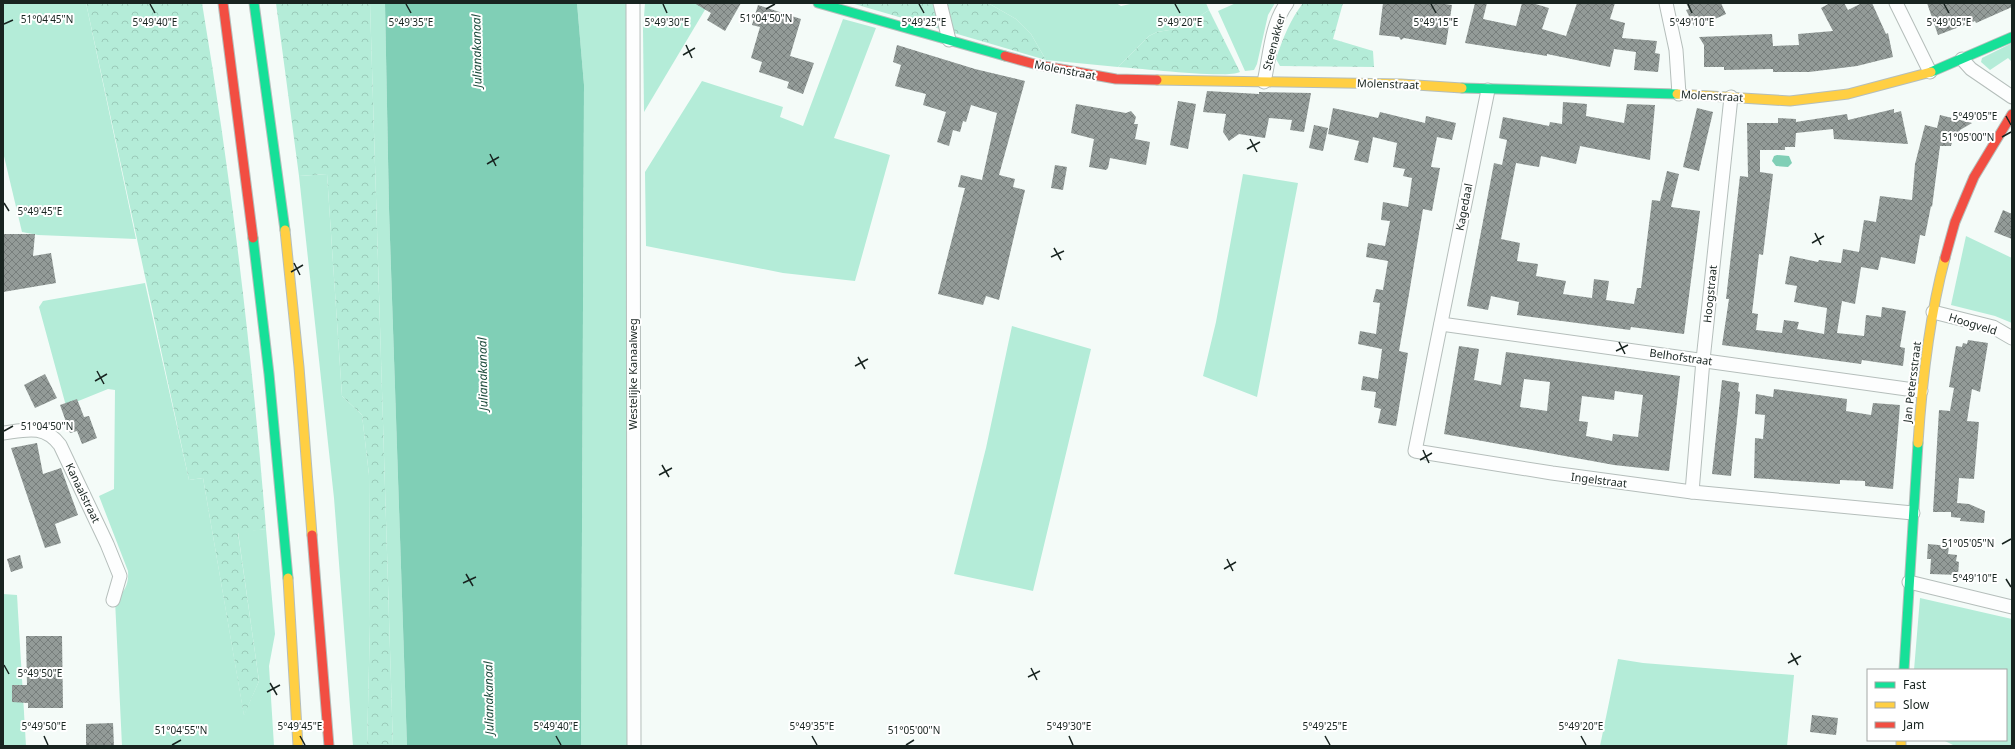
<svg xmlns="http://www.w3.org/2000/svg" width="2015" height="749" viewBox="0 0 2015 749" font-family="'Noto Sans',sans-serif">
<defs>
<pattern id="forest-crowns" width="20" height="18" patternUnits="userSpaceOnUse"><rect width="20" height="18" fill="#b4ecd8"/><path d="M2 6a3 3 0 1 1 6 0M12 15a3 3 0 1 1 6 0" fill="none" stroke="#9acab9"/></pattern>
<pattern id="building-cross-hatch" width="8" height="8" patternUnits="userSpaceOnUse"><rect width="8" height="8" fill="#939b98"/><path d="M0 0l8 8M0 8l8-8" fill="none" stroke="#777e7c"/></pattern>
</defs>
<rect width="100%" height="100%" fill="#f4fbf8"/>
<g fill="#b4ecd8">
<polygon points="4,3 86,3 136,239 38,235 22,232 3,152 3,5"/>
<polygon points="370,3 385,3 389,209 407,746 393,746"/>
<polygon points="577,3 632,3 631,746 581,746 584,85"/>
<polygon points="645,3 709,3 644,112 643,30"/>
<polygon points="988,3 1116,3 1121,6 1135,3 1206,3 1209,10 1182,28 1157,32 1149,36 1118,67 1046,60 1031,34 1016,19"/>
<polygon points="1236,3 1275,3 1268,15 1257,64 1254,70 1245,71 1218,11"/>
<polygon points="843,19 876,28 834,138 890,155 855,281 783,273 646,246 645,172 702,81 783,107 780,117 803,126"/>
<polygon points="2012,43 2012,62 2008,58 1990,70 1981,62 1982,58"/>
<polygon points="327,174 342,396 362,415 369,475 370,624 367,746 353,746 334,498 299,176"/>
<polygon points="1243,174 1298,183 1257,397 1203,376 1216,322"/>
<polygon points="1966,236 2012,258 2012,323 1995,316 1951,305"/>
<path d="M145,283l44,197 14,-2 41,237 15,-34 -21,-149 28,-3 9,105 -6,32 5,80h-152l-7,-146c10,-9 14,-16 13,-29l-29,-75 15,-7 1,-99 -7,-1 -42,17 -27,-99 4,-6z"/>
<polygon points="1012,326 1091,349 1033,591 954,574 986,448"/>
<polygon points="3,594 17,595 26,746 3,746"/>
<polygon points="1920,598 2012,619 2012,746 1955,746 1943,740 2006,740 2006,670 1914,670"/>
<polygon points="1618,659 1643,663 1794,675 1787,746 1600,746"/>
</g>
<g fill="url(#forest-crowns)">
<path d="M86,3h116c29,174 50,350 64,526l-28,4 21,148 -15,35 -41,-238 -14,2z"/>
<polygon points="276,3 370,3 393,746 367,746 370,624 369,475 362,415 342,396 327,174 299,176"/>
<polygon points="851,3 988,3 1016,19 1031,34 1046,60"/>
<path d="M1303,3h40l-10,36 40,12 1,16 -94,-1 -4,-7c7,-21 14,-39 27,-56z"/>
<path d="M1209,10l31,62c-13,7 -101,-4 -122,-5l31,-31 8,-4 25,-4z"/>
</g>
<g fill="#80cfb6">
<polygon points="385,3 577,3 584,85 581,746 407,746 389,209"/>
<polygon points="1777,155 1789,156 1792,163 1788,167 1776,166 1772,161 1774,156"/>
</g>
<g fill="url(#building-cross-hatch)" fill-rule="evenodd">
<polygon points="694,3 741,3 725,31 707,20 711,13"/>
<polygon points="1383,3 1438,3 1452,5 1446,45 1404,38 1401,40 1399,37 1379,35"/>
<polygon points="1475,3 1487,3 1483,19 1516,26 1522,3 1532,3 1549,8 1542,29 1566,36 1577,3 1615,3 1610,19 1625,23 1622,38 1657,41 1655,53 1660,54 1658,72 1634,70 1636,52 1614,49 1610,67 1547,54 1547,56 1465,43"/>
<polygon points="1686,3 1721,3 1726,14 1695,28 1686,10 1689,9"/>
<polygon points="1830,3 1844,3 1848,10 1862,3 1872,3 1886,34 1888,33 1893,57 1857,66 1809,72 1773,72 1773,69 1724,70 1724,67 1704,67 1704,45 1699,37 1772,34 1773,46 1799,45 1798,34 1833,31 1821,8"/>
<polygon points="1927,3 2012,3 2012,7 1976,23 1975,21 1938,35"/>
<polygon points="758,5 801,19 790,56 814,63 803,94 787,88 789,82 759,72 762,62 751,58 760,27 752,25"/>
<polygon points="897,45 975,69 1025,81 999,175 1015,179 1013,187 1025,190 999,300 986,296 983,305 938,294 965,188 958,187 961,175 982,180 997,113 971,105 966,122 963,121 960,132 953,130 949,146 937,142 946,112 923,105 926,94 895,86 901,65 893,62"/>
<polygon points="1207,91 1259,94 1259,92 1311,93 1304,132 1290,130 1292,120 1269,118 1265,138 1239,134 1229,141 1223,132 1226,114 1203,112"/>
<polygon points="1178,101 1196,104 1188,149 1170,145"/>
<polygon points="1563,102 1587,104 1586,116 1624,123 1627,104 1655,105 1650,160 1580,146 1576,164 1541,156 1539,167 1516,163 1501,239 1520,243 1517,261 1538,264 1536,276 1566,281 1563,294 1592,298 1594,279 1601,280 1609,281 1606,300 1634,304 1637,288 1641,288 1652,200 1660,201 1667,171 1679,174 1671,207 1700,211 1684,334 1631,327 1630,330 1517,315 1519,302 1491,296 1488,310 1467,306 1494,163 1502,165 1507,140 1499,138 1503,117 1549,126 1550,122 1562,124"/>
<polygon points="1076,104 1126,113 1131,111 1136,117 1134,124 1138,124 1135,139 1150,142 1146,165 1110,158 1108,168 1106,170 1089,167 1094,139 1071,133"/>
<polygon points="1333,108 1378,118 1380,112 1425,123 1426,116 1456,123 1452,140 1437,137 1431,167 1440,168 1432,211 1423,209 1409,294 1399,351 1408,353 1396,426 1378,423 1381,409 1374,407 1376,392 1361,390 1363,376 1378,379 1382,349 1358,344 1360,331 1376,334 1380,303 1373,302 1376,289 1383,290 1388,261 1366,257 1368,243 1385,246 1390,221 1381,220 1383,202 1408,207 1412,178 1403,176 1405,169 1393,167 1397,143 1373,137 1368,163 1354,160 1359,141 1328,134"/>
<polygon points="1697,108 1713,112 1699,171 1683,167"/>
<polygon points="1894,109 1894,113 1901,111 1908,144 1834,139 1833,129 1796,133 1795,147 1785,147 1785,150 1760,150 1760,172 1773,174 1763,255 1759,254 1752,313 1758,314 1756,330 1782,333 1784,320 1799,322 1797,329 1824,334 1827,308 1794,302 1797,286 1785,284 1790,256 1818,262 1819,260 1841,263 1843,249 1859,252 1864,220 1876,222 1880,196 1912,200 1915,164 1925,125 1937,128 1940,115 1972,123 1960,130 1958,138 1953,137 1951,146 1940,146 1932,207 1931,206 1925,236 1920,235 1915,264 1881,257 1878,270 1861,267 1855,304 1842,301 1837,333 1864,336 1866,315 1881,317 1882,307 1906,311 1900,347 1905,348 1903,366 1862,360 1861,364 1722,345 1729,299 1726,299 1740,176 1748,177 1747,123 1778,123 1778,118 1796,119 1796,122 1847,114 1848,120"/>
<polygon points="1314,125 1328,128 1323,151 1309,148"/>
<polygon points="1055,165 1067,167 1063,190 1051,188"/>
<polygon points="2003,210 2012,214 2012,239 1994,232"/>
<polygon points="3,234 35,234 33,256 51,253 56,283 3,292"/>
<polygon points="1968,340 1988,343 1980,392 1972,389 1967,421 1979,422 1974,479 1959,478 1957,503 1969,504 1985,511 1984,523 1960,521 1961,518 1951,517 1951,512 1933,512 1939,410 1950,411 1954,388 1949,387 1956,346 1962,347 1963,343 1967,344"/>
<path d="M1459,346l20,3 -5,31 27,5 5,-33 174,24 -11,95 -55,-6 -170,-31zM1524,379l26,3 -3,29 -27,-4zM1615,391l28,4 -5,42 -25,-3 -1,7 -26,-5 2,-14 -9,-1 3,-25 32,4z"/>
<polygon points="45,374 57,398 35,408 24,385"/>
<polygon points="1722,380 1739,383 1738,391 1740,392 1731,476 1712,474"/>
<polygon points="1774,389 1847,399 1846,411 1871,415 1873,403 1900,405 1893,489 1865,486 1865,481 1840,480 1840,484 1754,478 1755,438 1763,439 1765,415 1755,414 1756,394 1773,397"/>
<polygon points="77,399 84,417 89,416 97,438 82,444 77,431 70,433 60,405"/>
<polygon points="37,443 43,474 61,468 78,515 55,524 61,543 45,548 11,448"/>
<polygon points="1928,544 1949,546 1948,554 1957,555 1956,561 1959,562 1958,575 1930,574 1931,559 1927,559"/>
<polygon points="20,555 23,568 11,572 7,559"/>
<polygon points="26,636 62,636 63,708 28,708 28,703 12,702 12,685 27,685"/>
<polygon points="1812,715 1838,718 1836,735 1810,732"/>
<polygon points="113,723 114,746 86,746 86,724"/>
</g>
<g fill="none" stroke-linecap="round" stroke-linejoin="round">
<defs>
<g id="street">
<polyline points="633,3 634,746"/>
<polyline points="940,3 949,40"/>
<polyline points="1666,3 1676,50 1679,94"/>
<polyline points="1896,3 1930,72"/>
<polyline points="1962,59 1971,69 2012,97"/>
<path d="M1264,82c6,-26 7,-58 23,-79"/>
<polyline points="1488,90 1415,451 1552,473 1692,492 1913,513"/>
<polyline points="1933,312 1993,327 2012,338"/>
<polyline points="1441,324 1921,391"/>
<path d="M3,433c23,-3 41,-9 57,12l47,99 13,32 -7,24"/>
<polyline points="1692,492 1703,360 1731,97"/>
<polyline points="1909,582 2012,607"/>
</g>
<g id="fast">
<polyline points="254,3 285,230"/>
<polyline points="818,3 1005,56"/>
<polyline points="1931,72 2012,37"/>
<polyline points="1462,88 1677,94"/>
<polyline points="253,238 269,374 288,578"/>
<polyline points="1904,670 1918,443"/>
</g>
<g id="slow">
<polyline points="1157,80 1401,84 1462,88"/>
<polyline points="1677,94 1790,101 1848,94 1931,72"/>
<polyline points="285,230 299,367 312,535"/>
<path d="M1918,443c4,-62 11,-125 27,-185"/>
<polyline points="288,578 298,746"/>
<polyline points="1901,740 1901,746"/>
</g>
<g id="jam">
<polyline points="223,3 253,238"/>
<polyline points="1005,56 1038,65 1116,79 1157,80"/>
<polyline points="1945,258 1955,222 1974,177 2012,114"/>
<polyline points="312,535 329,746"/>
</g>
</defs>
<use href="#street" stroke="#b5bebb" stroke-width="15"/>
<use href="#fast" stroke="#b5bebb" stroke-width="11"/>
<use href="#slow" stroke="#b5bebb" stroke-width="11"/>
<use href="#jam" stroke="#b5bebb" stroke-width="11"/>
<use href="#street" stroke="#fdfefe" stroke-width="13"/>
<use href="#fast" stroke="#16e098" stroke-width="9"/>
<use href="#slow" stroke="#ffcf43" stroke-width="9"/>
<use href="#jam" stroke="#f24e42" stroke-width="9"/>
</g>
<path fill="none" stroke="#182420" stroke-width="1.5" d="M150,4l5,9M406,4l5,9M663,4l4,9M919,4l5,9M1175,4l5,9M1431,4l5,9M1688,4l4,9M1944,4l5,9M766,9l9,-5M4,24l9,-4M686,45l6,13M683,55l12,-7M2006,116l5,9M2002,137l9,-5M1250,139l7,13M1247,149l13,-7M490,154l6,12M487,164l12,-7M4,203l5,8M1815,233l6,12M1812,243l12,-7M1054,248l7,12M1051,257l13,-6M294,263l6,12M291,272l12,-7M1619,342l6,12M1616,351l12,-6M858,357l7,12M855,366l13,-7M97,371l7,13M95,381l12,-7M4,431l9,-5M1423,450l6,13M1420,460l12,-7M662,465l7,12M659,475l13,-7M2002,544l9,-5M1227,559l6,12M1224,569l12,-7M466,574l7,12M2006,579l5,8M463,583l13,-6M1791,653l7,12M1788,663l13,-7M4,665l5,9M1031,668l6,12M1028,677l12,-6M270,683l7,12M267,692l13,-7M44,736l4,9M300,736l5,9M556,736l5,9M812,736l5,9M1069,736l4,9M1325,736l5,9M1581,736l5,9M172,745l9,-5M906,745l8,-5"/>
<g text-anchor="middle" stroke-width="4" stroke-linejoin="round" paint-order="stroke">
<g font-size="11" fill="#182420" stroke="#fff">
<text transform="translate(1274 42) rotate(-75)" y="4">Steenakker</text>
<text transform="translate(1065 70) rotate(11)" y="4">Molenstraat</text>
<text transform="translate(1388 84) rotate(2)" y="4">Molenstraat</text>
<text transform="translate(1712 96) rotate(3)" y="4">Molenstraat</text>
<text transform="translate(1464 207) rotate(-79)" y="4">Kagedaal</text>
<text transform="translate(1710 294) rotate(-84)" y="4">Hoogstraat</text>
<text transform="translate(1973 324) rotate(17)" y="4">Hoogveld</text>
<text transform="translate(1681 357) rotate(8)" y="4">Belhofstraat</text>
<text transform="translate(633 374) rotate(-90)" y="4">Westelijke Kanaalweg</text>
<text transform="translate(1912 382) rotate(-83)" y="4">Jan Petersstraat</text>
<text transform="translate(1599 480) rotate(7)" y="4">Ingelstraat</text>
<text transform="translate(83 493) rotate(64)" y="4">Kanaalstraat</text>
</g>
<g font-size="12" font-style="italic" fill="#204e3f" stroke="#fff">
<text transform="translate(477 51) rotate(-91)" y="4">Julianakanaal</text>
<text transform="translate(483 374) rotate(-91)" y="4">Julianakanaal</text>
<text transform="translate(489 698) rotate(-91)" y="4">Julianakanaal</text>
</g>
</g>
<g font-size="10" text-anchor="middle" fill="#182420" stroke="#fff" stroke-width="4" stroke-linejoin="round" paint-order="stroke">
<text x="766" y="22">51°04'50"N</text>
<text x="47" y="23">51°04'45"N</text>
<text x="1949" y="26">5°49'05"E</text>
<text x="155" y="26">5°49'40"E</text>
<text x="411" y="26">5°49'35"E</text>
<text x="667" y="26">5°49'30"E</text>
<text x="924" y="26">5°49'25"E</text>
<text x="1180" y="26">5°49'20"E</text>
<text x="1436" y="26">5°49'15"E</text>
<text x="1692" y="26">5°49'10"E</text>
<text x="1975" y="120">5°49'05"E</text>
<text x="1968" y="141">51°05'00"N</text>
<text x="40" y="215">5°49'45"E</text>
<text x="47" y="430">51°04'50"N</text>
<text x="1968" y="547">51°05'05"N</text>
<text x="1975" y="582">5°49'10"E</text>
<text x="40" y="677">5°49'50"E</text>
<text x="44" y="730">5°49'50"E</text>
<text x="300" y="730">5°49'45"E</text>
<text x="556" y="730">5°49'40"E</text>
<text x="812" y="730">5°49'35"E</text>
<text x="1069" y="730">5°49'30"E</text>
<text x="1325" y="730">5°49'25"E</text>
<text x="1581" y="730">5°49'20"E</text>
<text x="181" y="734">51°04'55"N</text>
<text x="914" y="734">51°05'00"N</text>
</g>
<rect width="2015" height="749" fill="none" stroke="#182420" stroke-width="8"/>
<rect x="1867" y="669" width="140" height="72" fill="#ffffff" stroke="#a3a7a6"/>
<rect x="1875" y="682" width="20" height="6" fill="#16e098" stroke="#a3a7a6"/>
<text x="1903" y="689" font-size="12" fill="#182420">Fast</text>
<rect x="1875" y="702" width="20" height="6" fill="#ffcf43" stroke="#a3a7a6"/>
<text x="1903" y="709" font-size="12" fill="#182420">Slow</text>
<rect x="1875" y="722" width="20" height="6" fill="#f24e42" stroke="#a3a7a6"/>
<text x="1903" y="729" font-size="12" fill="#182420">Jam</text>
</svg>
